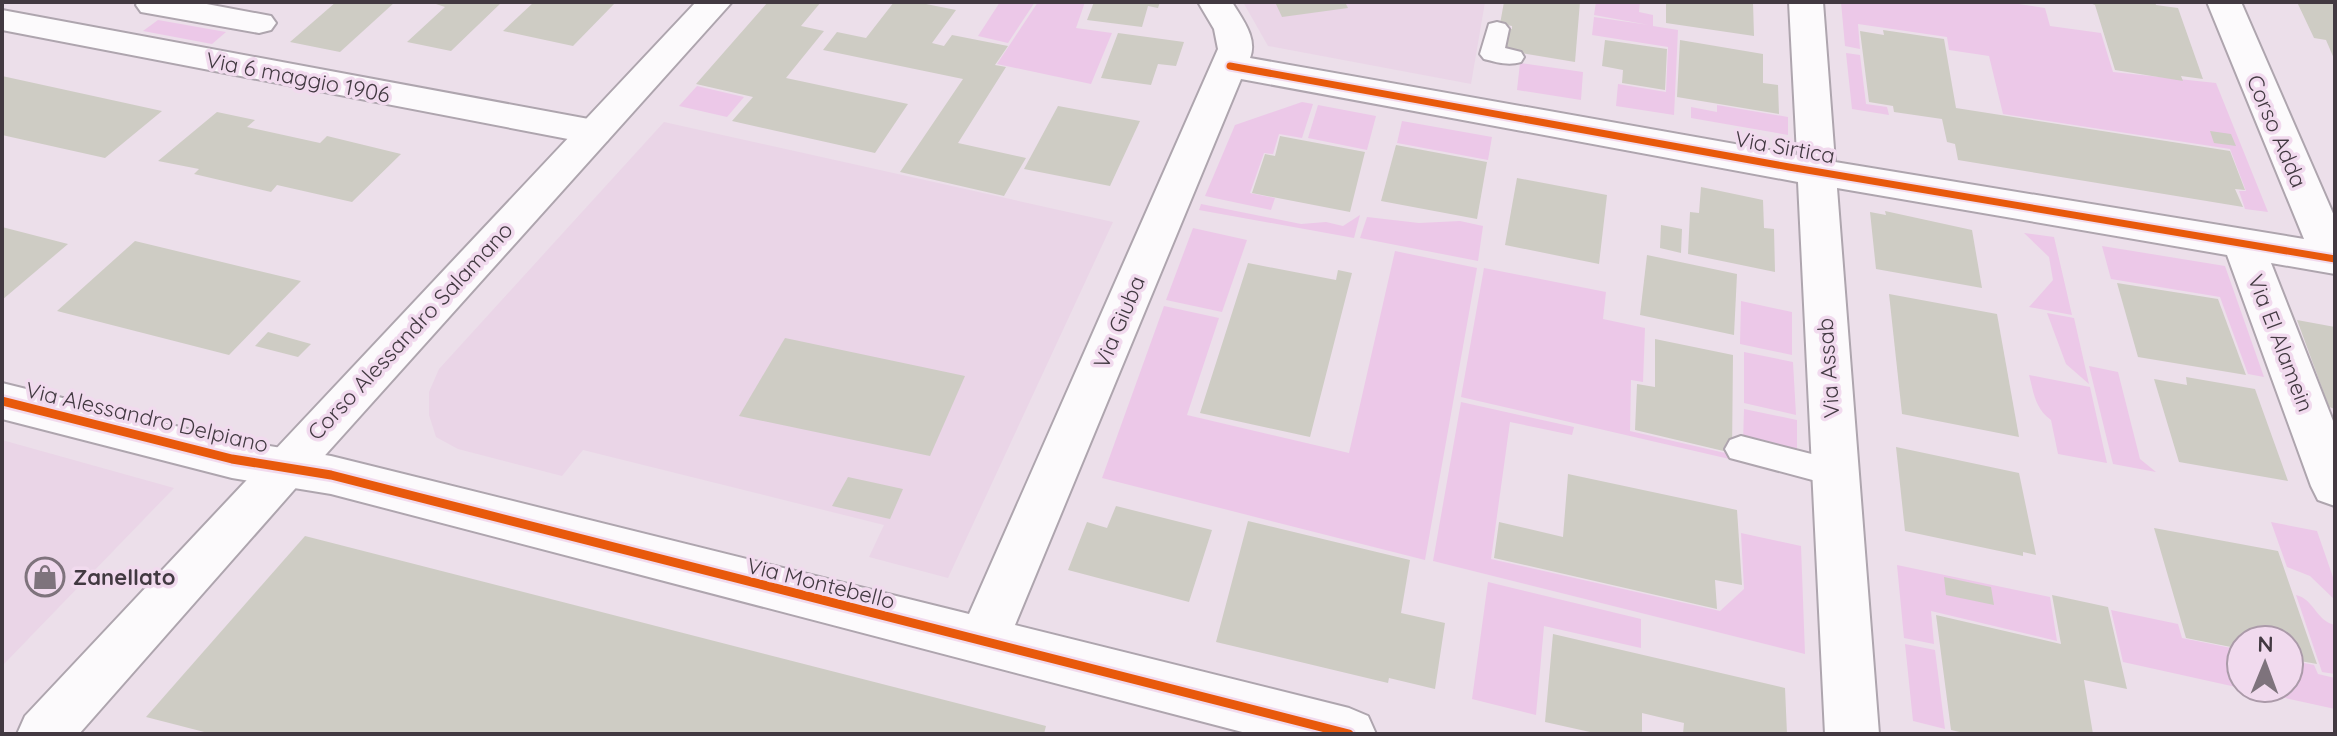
<svg xmlns="http://www.w3.org/2000/svg" width="2337" height="736" viewBox="0 0 2337 736" font-family="Quicksand,sans-serif">
<rect width="100%" height="100%" fill="#ecdfea"/>
<g fill="#ead5e7">
<polygon points="1243,2 1485,2 1471,84 1268,46"/>
<polygon points="664,122 1113,222 948,578 869,557 884,525 583,450 562,476 458,449 436,437 429,415 429,392 439,369"/>
<polygon points="2,440 174,488 2,666"/>
</g>
<g fill="#ecc8e8">
<polygon points="1000,2 1035,2 1008,43 978,36"/>
<polygon points="1038,2 1085,2 1076,28 1112,33 1091,84 997,64"/>
<polygon points="1596,2 1640,2 1639,12 1653,15 1653,26 1678,30 1674,115 1616,106 1618,84 1666,92 1668,47 1592,35 1594,17 1649,25 1594,15"/>
<polygon points="1841,2 2005,2 2045,8 2050,26 2101,33 2113,72 2216,83 2268,212 2245,209 2239,191 2246,191 2230,149 2003,114 1989,56 1949,50 1947,37 1858,24 1860,49 1845,46"/>
<polygon points="158,20 226,32 212,44 143,31"/>
<polygon points="1846,53 1860,55 1866,104 1887,107 1889,115 1852,109"/>
<polygon points="1520,63 1583,72 1581,100 1517,90"/>
<polygon points="697,86 744,97 727,117 679,106"/>
<polygon points="1302,102 1313,104 1302,138 1279,134 1273,154 1264,153 1250,193 1275,198 1271,210 1205,196 1235,125"/>
<polygon points="1318,105 1376,116 1367,150 1308,138"/>
<polygon points="1717,105 1788,117 1788,135 1691,118 1691,107 1717,112"/>
<polygon points="1402,121 1492,137 1488,160 1397,143"/>
<polygon points="1201,204 1301,224 1326,222 1343,226 1360,215 1354,238 1199,210"/>
<polygon points="1367,217 1419,223 1460,221 1483,226 1478,261 1360,238"/>
<polygon points="1193,228 1247,240 1222,312 1166,300"/>
<polygon points="2024,233 2054,237 2072,315 2029,307 2053,280 2049,257"/>
<polygon points="2102,246 2225,266 2264,377 2248,374 2220,297 2111,279"/>
<polygon points="1395,251 1477,268 1425,560 1102,478 1164,306 1219,318 1187,415 1349,453"/>
<polygon points="1484,268 1606,292 1603,319 1645,328 1643,382 1631,380 1630,431 1751,459 1751,464 1461,397"/>
<polygon points="1741,301 1792,312 1792,355 1740,344"/>
<polygon points="2047,313 2074,318 2089,384 2066,364"/>
<polygon points="1744,352 1793,362 1796,415 1744,403"/>
<polygon points="2089,366 2118,372 2140,459 2156,472 2113,464"/>
<path d="M2029,375l61,12 17,76 -49,-9 -7,-34c-16,-12 -17,-26 -22,-45z"/>
<polygon points="1461,402 1574,427 1572,435 1510,422 1491,559 1720,611 1744,589 1741,533 1801,546 1805,654 1433,561"/>
<polygon points="1744,409 1797,420 1797,455 1743,443"/>
<polygon points="2271,522 2317,531 2335,583 2335,600 2310,576 2287,567"/>
<polygon points="1897,565 2050,597 2057,641 1931,611 1934,644 1904,638"/>
<polygon points="1488,582 1641,619 1641,648 1544,626 1536,715 1472,699"/>
<path d="M2296,595c18,4 20,26 39,30v49l-13,-2z"/>
<polygon points="2111,610 2178,624 2182,638 2241,650 2241,688 2289,688 2289,660 2314,665 2318,674 2335,678 2335,709 2123,662"/>
<polygon points="1905,644 1935,650 1945,729 1913,721"/>
</g>
<g fill="#ceccc4">
<polygon points="336,2 395,2 340,52 290,42"/>
<polygon points="430,2 502,2 451,51 407,42 445,7"/>
<polygon points="534,2 616,2 573,46 503,31"/>
<polygon points="768,2 821,2 801,26 824,31 786,78 908,104 875,153 732,121 753,97 696,84"/>
<polygon points="894,2 916,2 956,10 932,43 944,46 952,35 1008,46 995,65 1006,67 958,143 1026,158 1004,196 900,172 963,79 823,50 837,32 866,38"/>
<polygon points="1094,2 1160,2 1158,8 1148,6 1142,27 1087,20"/>
<polygon points="1275,2 1345,2 1348,8 1282,17"/>
<polygon points="1504,2 1580,2 1575,62 1504,50 1507,28 1512,29 1512,26 1500,24"/>
<polygon points="1666,2 1753,2 1754,36 1666,23"/>
<polygon points="2087,2 2155,2 2156,5 2178,8 2203,79 2181,76 2183,81 2115,70 2095,5"/>
<polygon points="2297,2 2335,2 2335,61 2326,40 2314,38"/>
<polygon points="1883,30 1944,39 1956,108 2230,151 2245,190 2235,189 2243,207 1958,160 1955,144 1947,142 1942,119 1894,112 1893,106 1869,102 1860,31 1884,35"/>
<polygon points="1118,33 1184,42 1176,66 1158,64 1151,85 1101,78"/>
<polygon points="1605,40 1667,49 1665,90 1622,83 1623,70 1602,66"/>
<polygon points="1680,40 1763,54 1763,83 1778,85 1779,114 1677,97"/>
<polygon points="2,76 162,111 105,158 2,135"/>
<polygon points="1058,106 1140,121 1110,186 1024,169"/>
<polygon points="217,112 255,120 247,127 320,143 327,136 401,154 352,202 277,185 271,192 194,174 199,169 158,161"/>
<polygon points="2210,131 2231,134 2236,146 2214,143"/>
<polygon points="1280,136 1365,152 1350,212 1252,193 1265,154 1275,156"/>
<polygon points="1396,145 1487,162 1477,219 1381,201"/>
<polygon points="1517,178 1607,195 1599,264 1505,245"/>
<polygon points="1701,187 1763,200 1764,228 1774,229 1775,272 1688,254 1690,212 1699,213"/>
<polygon points="1885,211 1972,230 1982,288 1876,269 1870,212 1886,215"/>
<polygon points="1661,225 1682,229 1681,253 1660,248"/>
<polygon points="2,227 68,244 2,300"/>
<polygon points="135,241 301,281 229,355 57,311"/>
<polygon points="1647,255 1737,274 1734,335 1640,315"/>
<polygon points="1248,263 1336,280 1338,270 1352,273 1310,437 1200,413"/>
<polygon points="2117,283 2218,299 2246,375 2138,357"/>
<polygon points="1889,294 1997,314 2019,437 1902,414"/>
<polygon points="2297,320 2335,327 2335,409 2329,407"/>
<polygon points="268,332 311,344 298,357 255,346"/>
<polygon points="785,338 965,376 930,456 739,416"/>
<polygon points="1655,339 1733,355 1732,453 1635,430 1637,384 1655,387"/>
<polygon points="2186,377 2255,389 2288,481 2179,462 2154,379 2187,385"/>
<polygon points="1896,447 2019,473 2036,555 2023,552 2023,556 1905,531"/>
<polygon points="1568,474 1737,510 1742,585 1715,580 1717,609 1494,558 1499,522 1563,537"/>
<polygon points="848,477 903,489 890,519 832,506"/>
<polygon points="1116,506 1212,530 1189,602 1068,570 1087,522 1107,528"/>
<polygon points="1248,521 1410,560 1401,613 1445,623 1435,689 1389,678 1388,683 1216,642"/>
<polygon points="2154,528 2278,551 2317,664 2289,659 2289,640 2241,640 2241,649 2186,638"/>
<polygon points="305,536 1046,726 1044,734 212,734 146,717"/>
<polygon points="1944,577 1991,587 1994,605 1946,595"/>
<polygon points="2052,595 2108,607 2127,689 2084,680 2093,734 1968,734 1951,730 1936,615 2061,644"/>
<polygon points="1553,634 1785,688 1787,734 1683,734 1684,723 1642,713 1642,734 1599,734 1545,722"/>
</g>
<g fill="none" stroke-linecap="round" stroke-linejoin="round">
<defs>
<g id="service">
<path d="M1497,22l8,2 4,5 -4,19 16,4 3,5 -3,5c-13,4 -25,0 -37,-3l-4,-5 9,-30z"/>
<polygon points="1741,436 1835,460 1846,464 1851,473 1846,482 1835,486 1730,458 1725,449 1730,440"/>
</g>
<g id="minor">
<polygon points="138,2 196,2 271,16 276,23 271,30 259,33 141,12 136,5"/>
<path d="M1198,2h34c10,17 26,36 18,56l547,97 -8,-153h34l12,160 469,77 -97,-237h34l94,216v56l-64,-11 64,163v80l-17,-6 -7,-14 -84,-231 -390,-67 42,546h-54l-27,-552 -557,-103 -226,546 334,83 19,8 8,18h-126l-919,-240 -99,-16 -230,-59v-36l230,57 99,16 638,158 249,-565 -4,-20z"/>
<polygon points="2,10 594,120 607,123 613,132 607,141 594,144 2,30"/>
</g>
<polygon id="tertiary" points="696,2 732,2 301,482 79,734 17,734 25,716"/>
</defs>
<use href="#service" stroke="#aea5ae" stroke-width="4"/>
<use href="#minor" stroke="#aea5ae" stroke-width="4"/>
<use href="#tertiary" stroke="#aea5ae" stroke-width="4"/>
<use href="#service" fill="#fcfafc" fill-rule="evenodd"/>
<use href="#minor" fill="#fcfafc" fill-rule="evenodd"/>
<use href="#tertiary" fill="#fcfafc" fill-rule="evenodd"/>
<defs>
<polyline id="cycleway-far1" points="1230,66 1789,167 2335,259"/>
<polyline id="cycleway" points="2,401 232,459 331,475 1349,734"/>
</defs>
<use href="#cycleway-far1" stroke="#f1daee" stroke-width="11"/>
<use href="#cycleway" stroke="#f1daee" stroke-width="14"/>
<use href="#cycleway-far1" stroke="#e8590c" stroke-width="7"/>
<use href="#cycleway" stroke="#e8590c" stroke-width="9"/>
</g>
<defs>
<symbol id="shop-ring" viewBox="-11 -11 22 22"><circle r="9.5" fill="#f1daee" stroke="#7e737c" stroke-width="1.5"/><path d="M-5-2.5h2.3a2.7 3.5 0 0 1 5.4 0H5L5.5 6h-11ZM-1.5-2.5h3a1.5 2.3 0 0 0-3 0Z" fill="#7e737c"/></symbol>
</defs>
<g fill-rule="evenodd">
<use href="#shop-ring" x="23" y="555" width="44" height="44"/>
</g>
<g text-anchor="middle" stroke-width="7" stroke-linejoin="round" paint-order="stroke">
<g font-size="22" fill="#423941" stroke="#f1daee">
<text transform="translate(298 77) rotate(11)" y="8">Via 6 maggio 1906</text>
<text transform="translate(2277 131) rotate(67)" y="8">Corso Adda</text>
<text transform="translate(1785 147) rotate(10)" y="8">Via Sirtica</text>
<text transform="translate(1119 322) rotate(-67)" y="8">Via Giuba</text>
<text transform="translate(410 331) rotate(-47)" y="8">Corso Alessandro Salamano</text>
<text transform="translate(2281 343) rotate(69)" y="8">Via El Alamein</text>
<text transform="translate(1828 368) rotate(-94)" y="8">Via Assab</text>
<text transform="translate(147 417) rotate(13)" y="8">Via Alessandro Delpiano</text>
<text transform="translate(821 583) rotate(14)" y="8">Via Montebello</text>
</g>
<g font-size="22" font-weight="bold" fill="#423941" stroke="#f1daee" text-anchor="start">
<text x="73" y="585">Zanellato</text>
</g>
</g>
<rect width="2337" height="736" fill="none" stroke="#423941" stroke-width="8"/>
<g transform="translate(2265 664) rotate(1)"><circle r="38" fill="#f1daee" stroke="#ab9aa9" stroke-width="2"/>
<path d="M0-6L14 30L0 20L-14 30Z" fill="#7e737c"/>
<text y="-12" font-size="22" font-weight="bold" text-anchor="middle" fill="#423941">N</text>
</g>
</svg>
